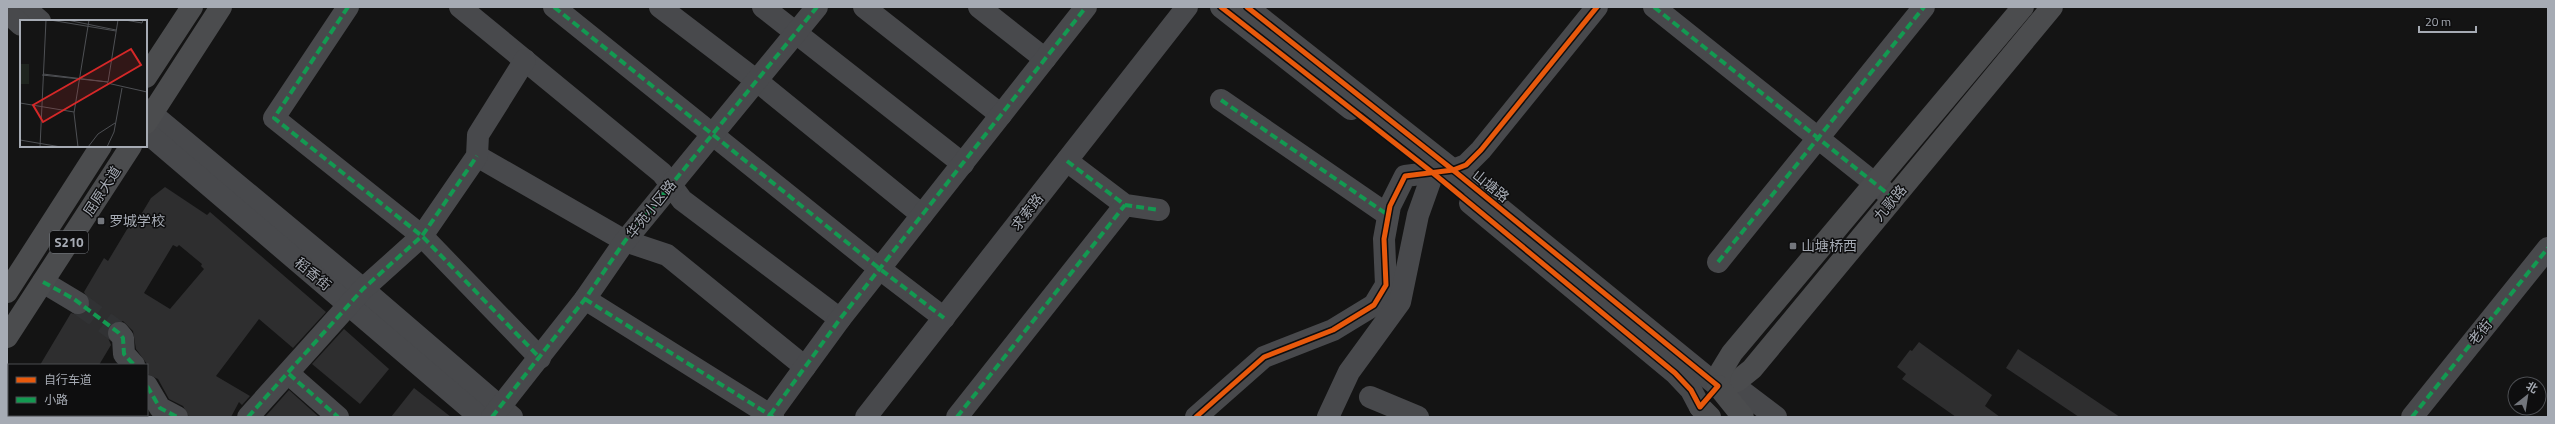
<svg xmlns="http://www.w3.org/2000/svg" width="2555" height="424" viewBox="0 0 2555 424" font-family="'Titillium Web','Noto Sans SC',sans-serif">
<rect width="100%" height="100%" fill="#141414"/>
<g fill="#2e2e2f" fill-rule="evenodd">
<path d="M165,187l42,28 3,-3 116,100 -33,36 -34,-29 -43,57 34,20 -8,9 -3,-3 -8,15h-42l-6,-11 -14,-7 -11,-20 -11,-5v-10l-11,-15 -3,-18 -10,-10h-6l-9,7 -1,7 4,10 -12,20h-59l31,-52 7,2 10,-5 2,-7 -6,-11 20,-34 4,3 24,-40 4,2 15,-25zM173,245l4,2 2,-2 23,19 -1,2 3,3 -34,40 -26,-16z"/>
<polygon points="344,329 389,369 360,404 312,364"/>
<polygon points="1919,342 1992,395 1985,406 2000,417 1956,417 1902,379 1906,374 1897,367 1910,350 1912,351"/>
<polygon points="2018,349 2120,417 2079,417 2006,368"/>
<polygon points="414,388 451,417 391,417"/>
<polygon points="289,390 319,417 265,417"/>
</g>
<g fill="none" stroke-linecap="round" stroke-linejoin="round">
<polyline stroke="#313234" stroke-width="22" stroke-dasharray="22 11" stroke-linecap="butt" points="78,303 119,333"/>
<g stroke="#48494c" stroke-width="22">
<polyline points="24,7 40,21"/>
<polyline points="348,7 274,118 422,236 540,358"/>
<polyline points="460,7 662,173 682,200 840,319"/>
<polyline points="554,7 880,269 944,318"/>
<polyline points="660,7 757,81 922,215"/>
<polyline points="763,7 963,164"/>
<polyline points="864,7 1001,115"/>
<polyline points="979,7 1045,59"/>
<polyline points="1221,7 1351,109"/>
<polyline points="1247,7 1453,170 1718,386 1743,392 1776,417"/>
<polyline points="1654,7 1893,198"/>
<polyline points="7,12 21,25"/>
<polyline points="1221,100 1388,215"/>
<polyline points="146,109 363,289 512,417"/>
<polyline points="146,132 480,417"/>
<polyline points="477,156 625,241 667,255 805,367"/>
<polyline points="1067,161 1125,205 1159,210"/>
<polyline points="1470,203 1675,373 1691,390 1700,407"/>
<polyline points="1718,262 1924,7"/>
<polyline points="43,282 78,303"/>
<polyline points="585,299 773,417"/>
<polyline points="119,333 123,338 124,354 134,365"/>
<polyline points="289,374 338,417"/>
<polyline points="147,386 160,408 177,417"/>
<polyline points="1370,397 1418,417"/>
<polyline points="770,415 840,319 1086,7"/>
<polyline points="248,417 363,289 422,236 477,156 478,135 525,60"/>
<polyline points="492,417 585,299 625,241 817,7"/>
<polyline points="866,417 1187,7"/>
<polyline points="957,417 1125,205"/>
<polyline points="1196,417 1264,357 1333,330 1374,305 1386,285 1384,239 1390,206 1405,176 1453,170 1466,165 1481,150 1597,7"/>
<polyline points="1328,417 1349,372 1400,302 1418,215 1433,173"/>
<polyline points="2412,417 2548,248"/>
</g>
<g stroke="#4b4c4e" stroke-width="22">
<polyline points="146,77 192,7"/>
<polyline points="146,123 221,7"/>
<polyline points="7,292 101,146"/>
<polyline points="7,337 131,146"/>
<polyline points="1718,386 1737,381 1752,369 2052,7"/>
<polyline points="1718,386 1721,371 1732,353 2023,7"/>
<polyline points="1718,386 1743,417"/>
<polyline points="1700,407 1710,417"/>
</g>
<g stroke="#139951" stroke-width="4" stroke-dasharray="8 4" stroke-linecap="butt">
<polyline points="348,7 274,118 422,236 540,358"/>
<polyline points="554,7 880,269 944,318"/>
<polyline points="1654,7 1893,198"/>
<polyline points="1221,100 1388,215"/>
<polyline points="1067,161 1125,205 1159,210"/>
<polyline points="1718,262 1924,7"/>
<polyline points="43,282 74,299 119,333 123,338 124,354 134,365"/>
<polyline points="585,299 773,417"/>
<polyline points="289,374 338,417"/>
<polyline points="147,386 160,408 177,417"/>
<polyline points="770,415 840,319 1086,7"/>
<polyline points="248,417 363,289 422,236 477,156"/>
<polyline points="492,417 585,299 625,241 817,7"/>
<polyline points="957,417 1125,205"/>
<polyline points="2412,417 2548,248"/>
</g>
<defs>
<g id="cycleway">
<polyline points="1221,7 1433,173 1675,373 1691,390 1700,407 1718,386 1453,170 1247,7"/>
<polyline points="1196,417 1264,357 1333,330 1374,305 1386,285 1384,239 1390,206 1405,176 1453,170 1466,165 1481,150 1597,7"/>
</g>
</defs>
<use href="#cycleway" stroke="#0e0e0f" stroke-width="8"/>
<use href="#cycleway" stroke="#e8590c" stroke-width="5"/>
</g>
<g fill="#73767c" stroke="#0e0e0f" stroke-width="1.5">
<rect x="97" y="217" width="8" height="8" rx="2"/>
<rect x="1789" y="242" width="8" height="8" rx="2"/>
</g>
<g text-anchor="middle" stroke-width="3" stroke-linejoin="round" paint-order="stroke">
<rect fill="#0e0e0f" stroke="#787c82" stroke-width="1" x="50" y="231" width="38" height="22" rx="3"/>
<g font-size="13" font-weight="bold" fill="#a6abb4">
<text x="69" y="247">S210</text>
</g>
<g font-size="14" fill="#a6abb4" stroke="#0e0e0f">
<text transform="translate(1491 186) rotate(39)" y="5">山塘路</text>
<text transform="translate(102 191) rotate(-57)" y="5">屈原大道</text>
<text transform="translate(1890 203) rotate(-50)" y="5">九歌路</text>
<text transform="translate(651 209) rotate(-51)" y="5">华苑小区路</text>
<text transform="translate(1027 212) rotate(-52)" y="5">求索路</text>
<text transform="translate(313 274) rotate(40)" y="5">稻香街</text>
<text transform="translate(2480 332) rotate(-51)" y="5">老街</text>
</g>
<g font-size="14" fill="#a6abb4" stroke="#0e0e0f" text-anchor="start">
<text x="109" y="226">罗城学校</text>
<text x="1801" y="251">山塘桥西</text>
</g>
</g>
<g transform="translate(20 20)">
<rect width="127" height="127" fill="#141414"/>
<path d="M0,44h9v20h-9z" fill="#1e241e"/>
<path fill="none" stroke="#4e5054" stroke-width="1" d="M30,0l66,11M47,0l49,10M105,0l17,3 1,-3M22,55l66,7 -65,-8M88,62l10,-62M87,63l40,9M127,76v43M0,83l54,9M0,120l41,7M20,127l6,-127M58,127l-4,-34 15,-93M68,127l10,-13 17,-11M87,127l7,-15 8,-44"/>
<path fill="#d62828" fill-opacity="0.15" stroke="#d62828" stroke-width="2" d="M111,29l10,16 -98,57 -10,-17z"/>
<rect width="127" height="127" fill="none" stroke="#a6abb4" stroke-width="2"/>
</g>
<rect width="2555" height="424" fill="none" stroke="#a6abb4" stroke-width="16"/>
<rect x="8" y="364" width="140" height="52" fill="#0e0e0f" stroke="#4b4d51"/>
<rect x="16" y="377" width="20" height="6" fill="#e8590c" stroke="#4b4d51"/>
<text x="44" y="384" font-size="12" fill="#a6abb4">自行车道</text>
<rect x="16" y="397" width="20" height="6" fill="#139951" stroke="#4b4d51"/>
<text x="44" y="404" font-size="12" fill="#a6abb4">小路</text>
<g transform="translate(2527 396) rotate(30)"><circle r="19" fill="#0e0e0f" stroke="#4b4d51"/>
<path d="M0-3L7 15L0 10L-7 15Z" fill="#73767c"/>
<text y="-6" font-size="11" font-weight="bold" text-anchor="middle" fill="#a6abb4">北</text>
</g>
<path d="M2419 26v6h57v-6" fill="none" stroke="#a6abb4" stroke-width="2"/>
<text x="2425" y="26" font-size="12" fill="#a6abb4" stroke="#0e0e0f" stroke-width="3" paint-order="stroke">20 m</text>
</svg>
